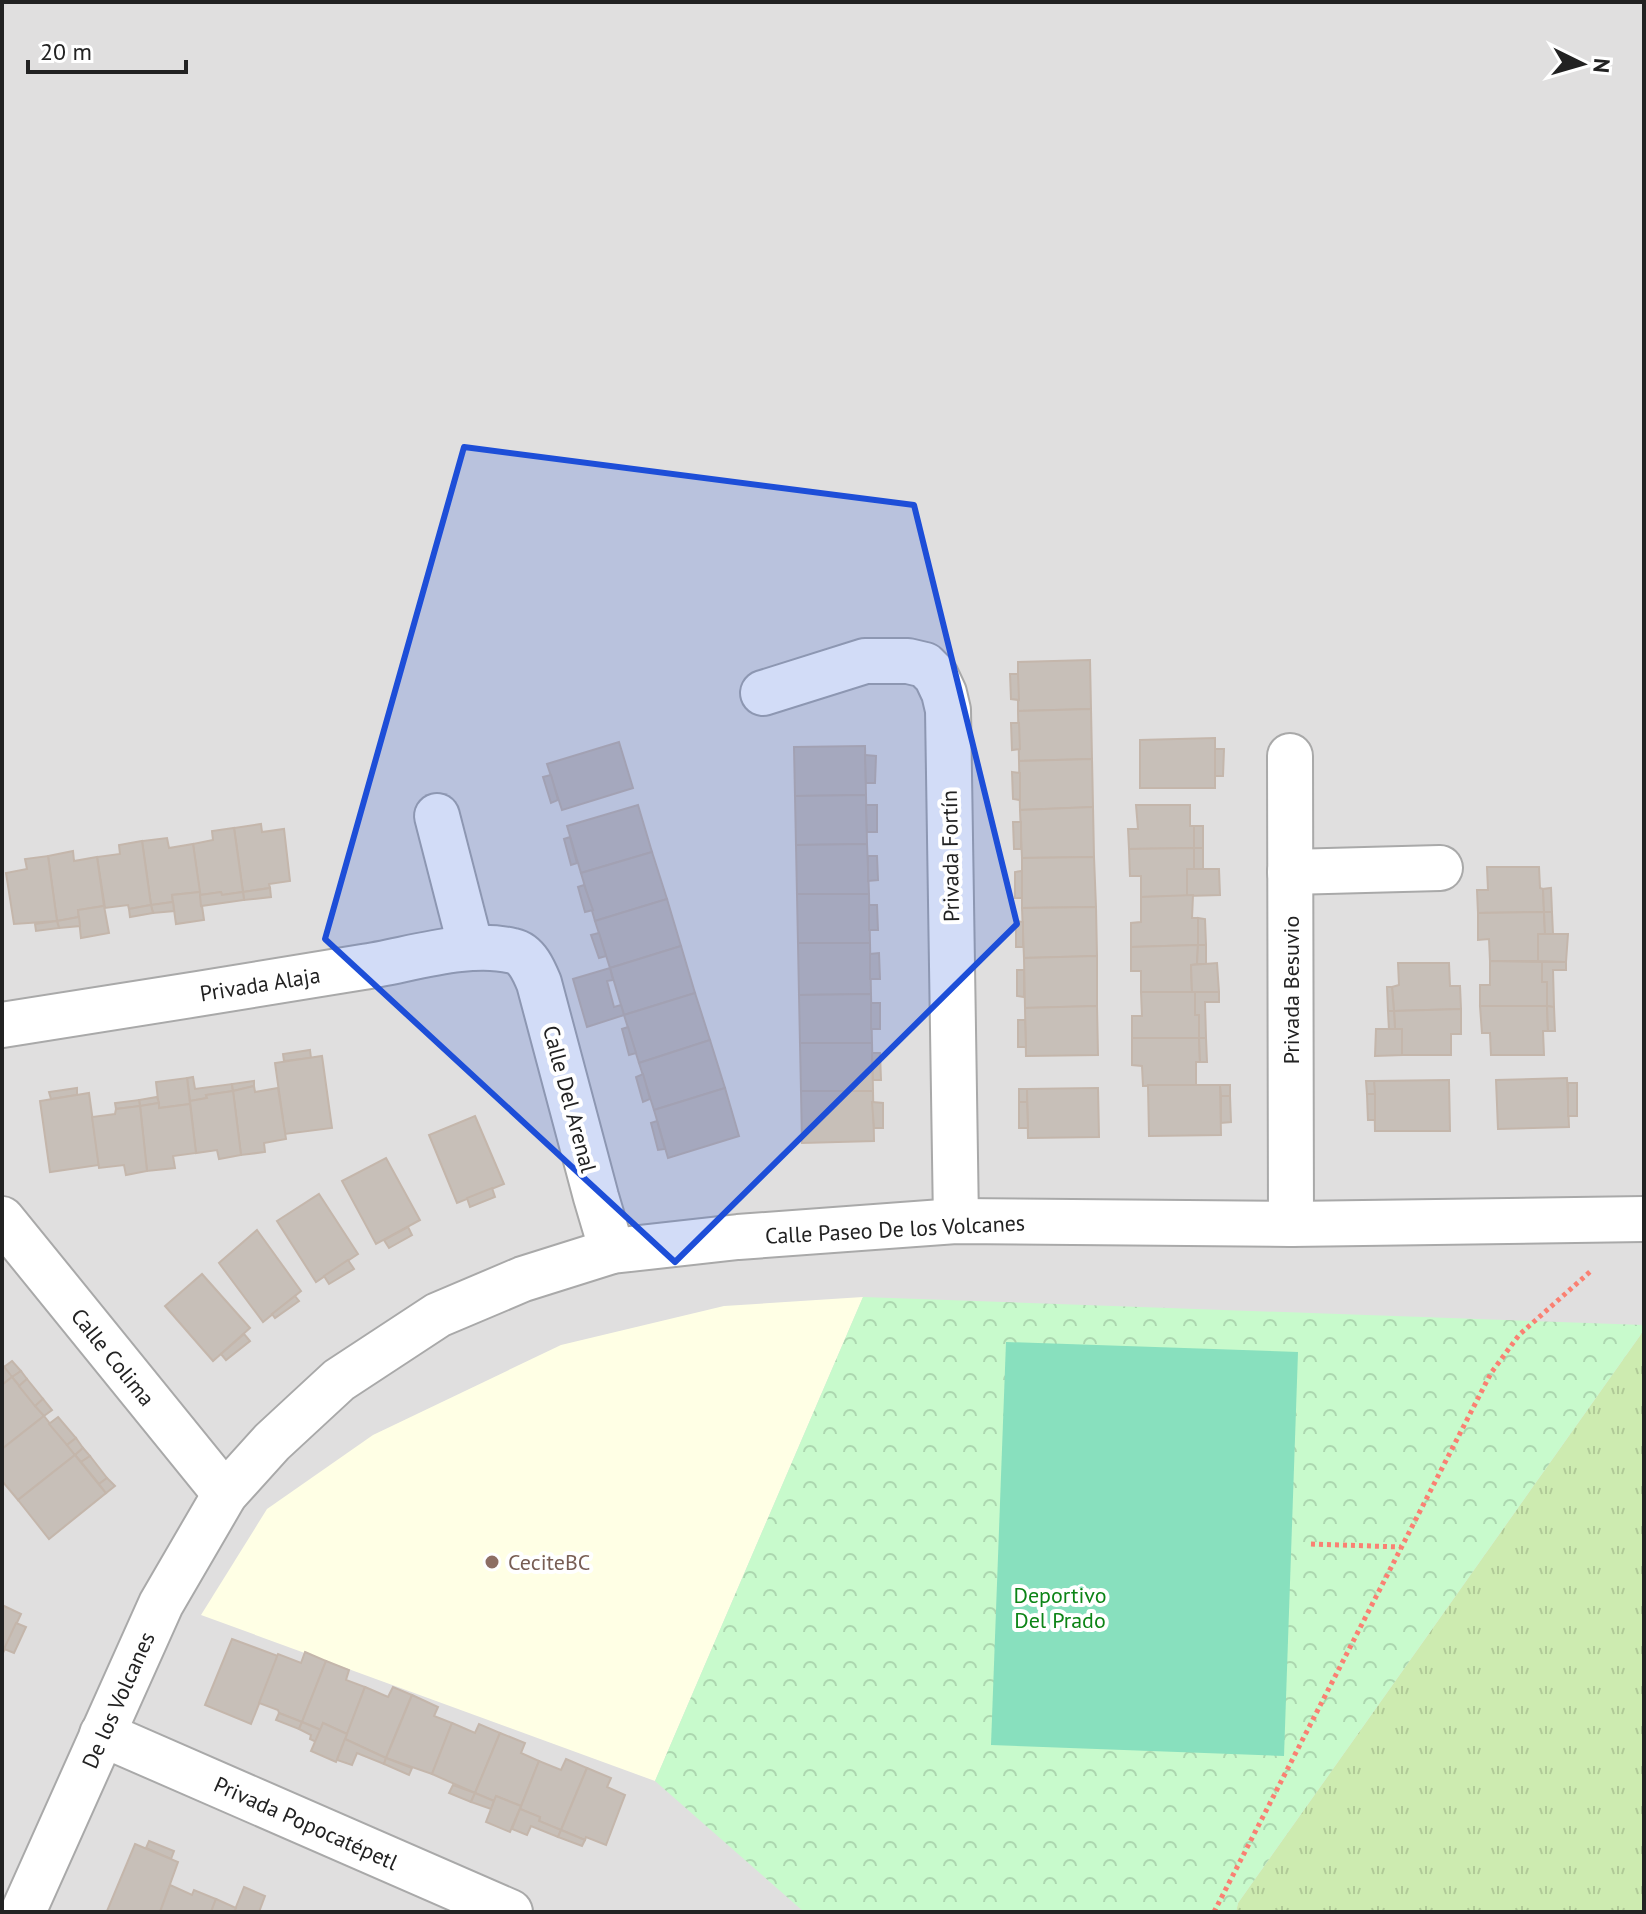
<svg xmlns="http://www.w3.org/2000/svg" width="1646" height="1914" viewBox="0 0 1646 1914" font-family="'PT Sans',sans-serif">
<defs>
<pattern id="grass-tufts" width="24" height="20" patternUnits="userSpaceOnUse" patternTransform="scale(2)"><rect width="24" height="20" fill="#cdebb0"/><path d="M3 7l-1-3M5 7V3M7 7l1-3M15 17l-1-3M17 17v-4M19 17l1-3" fill="none" stroke="#b0c997"/></pattern>
<pattern id="park-crowns" width="20" height="18" patternUnits="userSpaceOnUse" patternTransform="scale(2)"><rect width="20" height="18" fill="#c8facc"/><path d="M2 6a3 3 0 1 1 6 0M12 15a3 3 0 1 1 6 0" fill="none" stroke="#acd6af"/></pattern>
</defs>
<rect width="100%" height="100%" fill="#f2efe9"/>
<rect fill="#e0dfdf" x="2" y="2" width="1642" height="1910"/>
<polygon fill="#ffffe5" points="863,1297 655,1781 201,1615 267,1509 373,1435 561,1345 724,1306"/>
<polygon fill="url(#grass-tufts)" points="1644,1330 1644,1912 1236,1912 1238,1903"/>
<polygon fill="url(#park-crowns)" points="863,1297 1644,1325 1644,1330 1238,1903 1236,1912 804,1912 655,1781"/>
<polygon fill="#88e0be" points="1006,1342 1298,1352 1284,1756 991,1745"/>
<g fill="#c7bfb8" stroke="#c4b6ab" stroke-width="2">
<polygon points="1090,660 1091,709 1018,711 1018,662"/>
<polygon points="1010,674 1018,674 1019,700 1011,699"/>
<polygon points="1091,709 1092,759 1019,761 1018,711"/>
<polygon points="1011,723 1019,723 1020,749 1012,750"/>
<polygon points="1215,738 1215,788 1140,788 1140,740"/>
<polygon points="619,742 633,788 562,810 547,764"/>
<polygon points="865,746 866,795 795,796 794,747"/>
<polygon points="1215,749 1224,749 1223,776 1215,776"/>
<polygon points="865,755 876,756 875,783 866,783"/>
<polygon points="1092,759 1093,807 1020,810 1019,761"/>
<polygon points="1012,772 1020,773 1020,800 1013,799"/>
<polygon points="551,775 558,800 551,803 543,777"/>
<polygon points="866,795 867,844 796,845 795,796"/>
<polygon points="638,805 652,852 581,873 567,826"/>
<polygon points="866,805 877,805 877,832 867,832"/>
<polygon points="1136,805 1190,805 1190,826 1194,826 1194,848 1129,849 1128,829 1138,829"/>
<polygon points="1093,807 1094,857 1022,858 1020,810"/>
<polygon points="1013,822 1021,822 1021,849 1014,849"/>
<polygon points="261,824 262,832 284,829 290,881 269,884 270,888 243,892 234,828"/>
<rect x="1194" y="826" width="9" height="22"/>
<polygon points="234,828 243,892 222,895 221,892 200,895 193,844 213,840 212,831"/>
<polygon points="570,837 577,863 571,865 564,839"/>
<polygon points="167,838 169,848 193,844 200,892 172,895 173,902 151,905 142,841"/>
<polygon points="142,841 151,905 129,909 128,905 105,908 97,857 120,854 119,845"/>
<polygon points="867,844 869,894 797,894 796,845"/>
<polygon points="1194,848 1194,869 1187,869 1187,896 1141,897 1141,876 1130,876 1129,849"/>
<rect x="1194" y="848" width="9" height="21"/>
<polygon points="73,851 74,861 97,857 104,906 78,910 79,917 57,921 48,856"/>
<polygon points="652,852 667,899 595,921 581,873"/>
<polygon points="48,856 57,921 14,924 6,873 27,869 25,859"/>
<polygon points="868,856 877,856 878,880 868,881"/>
<polygon points="1094,857 1096,907 1022,908 1022,858"/>
<polygon points="1487,867 1539,867 1540,888 1543,889 1544,912 1478,913 1477,890 1488,890"/>
<polygon points="1187,869 1219,869 1220,895 1187,896"/>
<polygon points="1022,871 1022,898 1015,898 1015,872"/>
<polygon points="584,885 593,910 585,912 578,887"/>
<polygon points="270,888 271,897 244,900 243,892"/>
<polygon points="1551,888 1552,912 1544,912 1543,889"/>
<polygon points="200,892 204,920 176,924 172,895"/>
<polygon points="221,892 222,895 243,892 244,900 201,906 200,895"/>
<polygon points="797,894 869,894 870,943 798,943"/>
<polygon points="1193,895 1192,918 1198,918 1198,945 1131,947 1131,923 1141,922 1141,897"/>
<polygon points="667,899 681,946 610,968 595,921"/>
<polygon points="173,902 174,911 153,913 151,905"/>
<polygon points="151,905 153,913 130,917 129,909"/>
<polygon points="869,905 877,905 878,930 869,930"/>
<polygon points="104,906 109,933 81,938 78,910"/>
<polygon points="1096,907 1097,956 1024,958 1022,908"/>
<polygon points="1544,912 1545,934 1538,934 1538,961 1490,961 1489,939 1478,940 1478,913"/>
<polygon points="1544,912 1552,912 1553,934 1545,934"/>
<polygon points="79,917 80,926 59,928 57,921"/>
<polygon points="1198,918 1205,919 1206,945 1198,945"/>
<polygon points="57,921 59,928 36,931 35,924"/>
<polygon points="1016,921 1023,922 1023,947 1016,947"/>
<polygon points="599,933 606,956 599,958 591,935"/>
<polygon points="1538,934 1568,934 1566,962 1538,961"/>
<polygon points="798,943 870,943 871,994 799,995"/>
<polygon points="1198,945 1197,964 1191,965 1192,992 1141,992 1141,971 1131,971 1131,947"/>
<polygon points="1198,945 1206,945 1206,964 1197,964"/>
<polygon points="681,946 695,993 624,1015 610,968"/>
<polygon points="879,953 880,979 870,979 870,954"/>
<polygon points="1097,956 1097,1006 1025,1008 1024,958"/>
<polygon points="1490,961 1542,962 1542,982 1547,982 1547,1006 1480,1006 1480,985 1490,985"/>
<polygon points="1542,962 1566,962 1566,970 1553,970 1554,1007 1547,1006 1547,982 1542,982"/>
<polygon points="1217,963 1219,992 1192,992 1191,965"/>
<polygon points="1398,963 1449,963 1450,986 1460,986 1461,1009 1394,1011 1392,987 1399,985"/>
<polygon points="610,968 613,980 607,981 614,1007 621,1005 624,1015 587,1027 573,979"/>
<polygon points="1017,970 1024,970 1024,997 1017,996"/>
<polygon points="1387,987 1392,987 1394,1011 1388,1011"/>
<polygon points="1141,992 1195,992 1195,1015 1199,1015 1199,1038 1132,1038 1132,1016 1142,1016"/>
<polygon points="1195,992 1219,992 1219,1002 1205,1002 1206,1038 1199,1038 1199,1015 1195,1015"/>
<polygon points="695,993 710,1040 639,1063 624,1015"/>
<polygon points="871,994 872,1043 800,1043 799,995"/>
<rect x="871" y="1003" width="9" height="26"/>
<polygon points="1097,1006 1098,1055 1026,1056 1025,1008"/>
<polygon points="1480,1006 1547,1006 1548,1031 1543,1031 1544,1055 1491,1055 1490,1033 1482,1033"/>
<polygon points="1547,1006 1554,1007 1555,1031 1548,1031"/>
<polygon points="1461,1009 1461,1034 1451,1034 1451,1055 1402,1055 1402,1029 1395,1029 1394,1011"/>
<polygon points="1388,1011 1394,1011 1395,1029 1389,1030"/>
<polygon points="1018,1020 1025,1020 1026,1047 1018,1047"/>
<polygon points="628,1027 636,1053 629,1055 622,1029"/>
<polygon points="1376,1029 1402,1029 1402,1055 1375,1056"/>
<polygon points="1132,1038 1199,1038 1200,1062 1196,1062 1196,1085 1143,1086 1142,1066 1132,1065"/>
<polygon points="1199,1038 1206,1038 1207,1062 1200,1062"/>
<polygon points="710,1040 725,1088 654,1110 639,1063"/>
<polygon points="800,1043 872,1043 873,1091 801,1091"/>
<polygon points="310,1050 311,1058 284,1061 283,1054"/>
<polygon points="872,1053 880,1053 881,1080 873,1080"/>
<polygon points="322,1056 332,1128 285,1134 275,1063"/>
<polygon points="643,1074 650,1099 643,1102 636,1077"/>
<polygon points="193,1077 195,1089 232,1084 233,1091 206,1095 207,1098 190,1101 187,1078"/>
<polygon points="187,1078 190,1104 159,1108 156,1082"/>
<polygon points="1567,1078 1569,1127 1498,1129 1496,1080"/>
<polygon points="1449,1080 1450,1131 1375,1131 1374,1081"/>
<polygon points="254,1081 254,1086 233,1091 232,1084"/>
<polygon points="1366,1081 1374,1081 1375,1094 1367,1094"/>
<rect x="1568" y="1083" width="9" height="33"/>
<polygon points="1148,1085 1220,1085 1221,1135 1149,1136"/>
<polygon points="1220,1085 1230,1085 1230,1096 1221,1096"/>
<polygon points="254,1086 255,1092 278,1088 286,1139 264,1143 265,1152 241,1155 233,1091"/>
<polygon points="77,1088 77,1095 51,1099 49,1092"/>
<polygon points="725,1088 739,1136 668,1158 654,1110"/>
<polygon points="1098,1088 1099,1137 1028,1138 1027,1089"/>
<rect x="1019" y="1089" width="8" height="13"/>
<polygon points="233,1091 241,1155 219,1159 217,1150 196,1153 190,1101 207,1098 206,1095"/>
<polygon points="801,1091 873,1091 874,1141 802,1143"/>
<polygon points="89,1093 99,1165 50,1172 40,1101"/>
<polygon points="1367,1094 1375,1094 1375,1120 1368,1120"/>
<polygon points="1221,1096 1230,1096 1231,1122 1221,1123"/>
<polygon points="157,1097 159,1103 140,1106 139,1100"/>
<polygon points="139,1100 140,1106 116,1109 115,1103"/>
<polygon points="872,1102 883,1103 883,1128 874,1128"/>
<polygon points="1019,1102 1027,1102 1028,1128 1019,1128"/>
<polygon points="159,1103 159,1108 190,1104 196,1153 173,1156 175,1168 147,1171 140,1106"/>
<polygon points="140,1106 147,1171 126,1175 124,1165 99,1168 92,1117 115,1114 116,1109"/>
<polygon points="475,1116 504,1184 457,1203 429,1135"/>
<polygon points="657,1121 665,1149 658,1150 651,1123"/>
<polygon points="386,1158 420,1220 376,1244 342,1181"/>
<polygon points="492,1188 495,1197 470,1207 467,1198"/>
<polygon points="319,1194 358,1254 316,1282 277,1221"/>
<polygon points="408,1227 412,1235 389,1248 384,1240"/>
<polygon points="257,1230 301,1291 263,1322 219,1263"/>
<polygon points="348,1260 354,1269 329,1284 324,1276"/>
<polygon points="202,1274 250,1328 213,1361 165,1306"/>
<polygon points="295,1296 299,1301 275,1318 272,1314"/>
<polygon points="244,1334 250,1341 226,1360 221,1354"/>
<polygon points="12,1361 21,1371 12,1377 4,1367"/>
<polygon points="2,1364 12,1377 2,1385"/>
<polygon points="21,1371 27,1379 19,1386 12,1377"/>
<polygon points="12,1377 44,1416 2,1449 2,1385"/>
<polygon points="27,1379 43,1399 35,1406 19,1386"/>
<polygon points="43,1399 52,1410 44,1416 35,1406"/>
<polygon points="44,1416 75,1455 18,1500 2,1481 2,1449"/>
<polygon points="58,1417 76,1438 67,1445 49,1424"/>
<polygon points="76,1438 83,1448 75,1455 67,1445"/>
<polygon points="83,1448 90,1456 81,1462 75,1455"/>
<polygon points="75,1455 106,1493 49,1539 18,1500"/>
<polygon points="90,1456 107,1478 99,1484 81,1462"/>
<polygon points="107,1478 115,1486 106,1493 99,1484"/>
<polygon points="2,1605 21,1614 2,1655"/>
<polygon points="16,1623 26,1627 14,1653 4,1649"/>
<polygon points="232,1639 278,1656 251,1724 205,1705"/>
<polygon points="305,1652 326,1661 302,1722 279,1713 278,1710 259,1703 278,1654 301,1663"/>
<polygon points="326,1661 349,1670 346,1680 365,1687 347,1734 323,1723 321,1730 302,1722"/>
<polygon points="365,1687 388,1697 393,1687 412,1695 386,1758 345,1739"/>
<polygon points="412,1695 438,1707 434,1716 452,1723 432,1774 386,1758"/>
<polygon points="279,1713 302,1722 299,1729 276,1720"/>
<polygon points="302,1722 321,1730 316,1742 310,1739 311,1735 299,1729"/>
<polygon points="323,1723 347,1734 336,1762 311,1751"/>
<polygon points="452,1723 475,1733 479,1724 500,1733 475,1793 432,1774"/>
<polygon points="500,1733 525,1743 521,1753 539,1761 521,1806 496,1796 494,1801 475,1793"/>
<polygon points="345,1739 386,1758 384,1764 357,1753 352,1765 337,1760"/>
<polygon points="386,1758 412,1768 409,1775 384,1764"/>
<polygon points="566,1759 587,1768 561,1830 539,1821 540,1817 520,1809 539,1761 561,1770"/>
<polygon points="587,1768 611,1778 607,1787 625,1795 606,1845 586,1837 585,1840 561,1830"/>
<polygon points="453,1785 475,1793 471,1802 449,1793"/>
<polygon points="475,1793 494,1801 491,1809 471,1802"/>
<polygon points="496,1796 521,1806 510,1832 486,1822"/>
<polygon points="520,1809 540,1817 539,1821 561,1830 558,1837 531,1826 527,1835 512,1829"/>
<polygon points="561,1830 585,1840 582,1846 558,1837"/>
<polygon points="149,1841 174,1851 171,1859 146,1848"/>
<polygon points="135,1844 178,1862 160,1912 107,1911"/>
<polygon points="170,1885 192,1895 194,1890 216,1899 211,1912 160,1912"/>
<polygon points="244,1887 265,1896 259,1912 234,1912"/>
<polygon points="216,1899 236,1908 234,1912 211,1912"/>
</g>
<g fill="none" stroke-linecap="round" stroke-linejoin="round">
<defs>
<g id="minor">
<polyline points="763,693 865,661 908,661 925,665 936,676 944,693 948,710 956,1221"/>
<polyline points="1290,756 1291,1224"/>
<polyline points="437,816 471,948"/>
<polyline points="1290,872 1440,868"/>
<path d="M2,1025c120,-19 241,-38 361,-58 46,-7 105,-27 150,-16 14,3 21,20 26,32l57,214 16,54"/>
<polyline points="2,1219 225,1494"/>
<polyline points="102,1734 510,1912"/>
<polyline points="23,1912 161,1604 225,1494 272,1442 339,1380 438,1315 523,1279 612,1251 738,1237 956,1221 1291,1224 1644,1219"/>
</g>
</defs>
<use href="#minor" stroke="#a9a9a9" stroke-width="48"/>
<g stroke="#fa8072" stroke-width="5" stroke-dasharray="4 4" stroke-linecap="butt">
<polyline points="1311,1544 1401,1547"/>
<polyline points="1214,1912 1491,1373 1519,1335 1592,1270"/>
</g>
<use href="#minor" stroke="#fff" stroke-width="44"/>
</g>
<path fill="#1d4ed8" fill-opacity="0.2" stroke="#1d4ed8" stroke-width="6" stroke-linejoin="round" d="M464,447l450,58 103,419 -342,338 -350,-323z"/>
<circle fill="#8d6e63" stroke="#fff" stroke-width="3" cx="492" cy="1562" r="8"/>
<g text-anchor="middle" stroke-width="8" stroke-linejoin="round" paint-order="stroke">
<g font-size="22" fill="#222" stroke="#fff">
<text transform="translate(950 856) rotate(-91)" y="8">Privada Fortín</text>
<text transform="translate(260 984) rotate(-9)" y="8">Privada Alaja</text>
<text transform="translate(1291 990) rotate(-90)" y="8">Privada Besuvio</text>
<text transform="translate(570 1099) rotate(75)" y="8">Calle Del Arenal</text>
<text transform="translate(895 1229) rotate(-3)" y="8">Calle Paseo De los Volcanes</text>
<text transform="translate(113 1357) rotate(51)" y="8">Calle Colima</text>
<text transform="translate(118 1700) rotate(-66)" y="8">De los Volcanes</text>
<text transform="translate(306 1823) rotate(24)" y="8">Privada Popocatépetl</text>
</g>
<g font-size="22" fill="#785e54" stroke="#fff" text-anchor="start">
<text x="508" y="1570">CeciteBC</text>
</g>
<g font-size="22" fill="#0c8416" stroke="#fff">
<text x="1060" y="1603">Deportivo<tspan x="1060" dy="25">Del Prado</tspan></text>
</g>
</g>
<rect width="1646" height="1914" fill="none" stroke="#222222" stroke-width="8"/>
<g transform="translate(1582 64) rotate(95)" stroke="#ffffff" stroke-width="6" paint-order="stroke">
<path d="M0-6L14 30L0 20L-14 30Z" fill="#222222"/>
<text y="-12" font-size="22" font-weight="bold" text-anchor="middle" fill="#222222">N</text>
</g>
<path d="M28 60v12h158v-12" fill="none" stroke="#222222" stroke-width="4"/>
<text x="40" y="60" font-size="24" fill="#222222" stroke="#ffffff" stroke-width="6" paint-order="stroke">20 m</text>
</svg>
